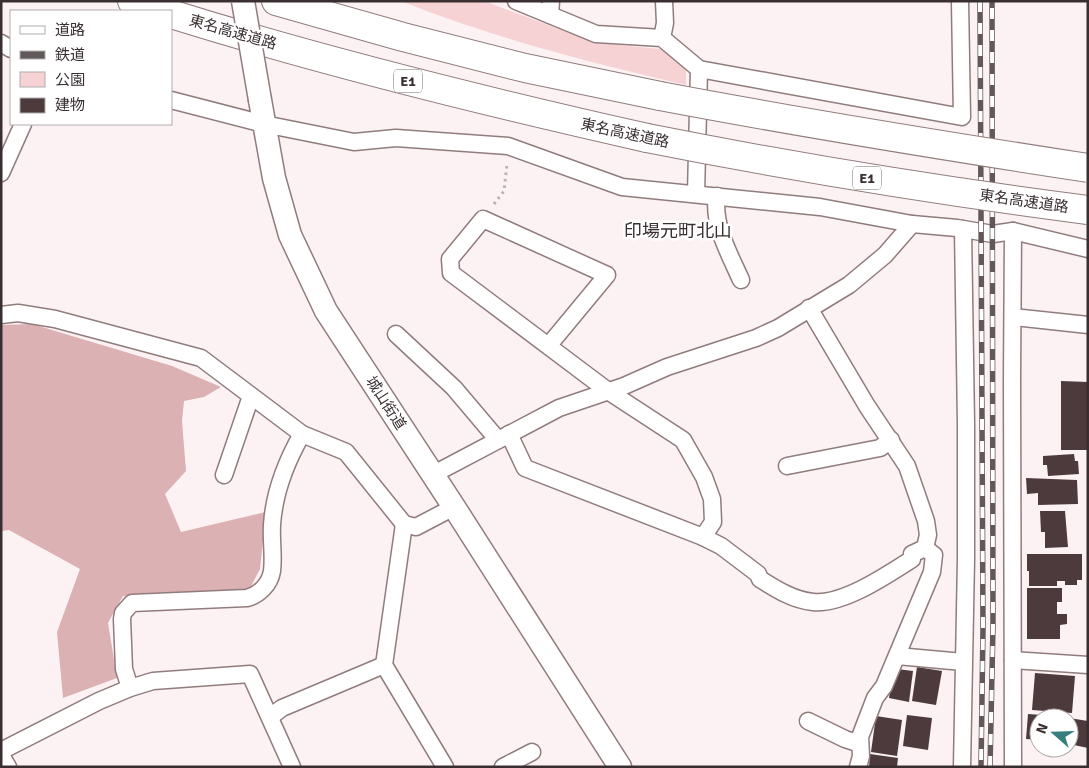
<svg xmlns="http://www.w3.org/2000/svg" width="1089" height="768" viewBox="0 0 1089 768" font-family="Signika,'Noto Sans JP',sans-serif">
<rect width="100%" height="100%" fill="#fcf2f3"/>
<path fill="#f7d2d4" d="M401,1h83l112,42 65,6 25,20v16c-97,-23 -193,-47 -285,-84z"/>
<polygon fill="#dbb1b3" points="32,324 172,366 221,387 204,397 184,401 182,421 186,471 165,494 181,532 266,512 260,569 248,592 123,596 108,623 117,678 63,698 57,632 80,569 9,530 1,531 1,325"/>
<g fill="#4d3a3c">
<polygon points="1061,381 1088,382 1088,450 1061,450"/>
<polygon points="1074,454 1075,461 1078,461 1079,474 1048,476 1047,465 1043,465 1043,456"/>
<polygon points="1026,478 1077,480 1078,504 1038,505 1038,493 1027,494"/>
<polygon points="1040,511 1065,511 1068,547 1045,548 1045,532 1041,532"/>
<polygon points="1027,554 1082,554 1082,580 1077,580 1077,585 1065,585 1065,581 1057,581 1057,586 1029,586 1029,571 1027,571"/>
<polygon points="1027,588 1062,588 1062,602 1057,602 1057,614 1067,614 1067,624 1060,625 1060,639 1027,639"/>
<polygon points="917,667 942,671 936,705 912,701"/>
<polygon points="897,669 913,671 909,702 889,698 892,679"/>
<polygon points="1035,673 1075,676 1072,713 1032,710"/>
<polygon points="1028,714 1042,715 1042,718 1039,718 1039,740 1026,739"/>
<polygon points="907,715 932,718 928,750 903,746"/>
<polygon points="876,716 902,720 897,756 871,752"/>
<polygon points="1069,718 1088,721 1088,748 1069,744"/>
<polygon points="870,754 898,758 897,767 869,767"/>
</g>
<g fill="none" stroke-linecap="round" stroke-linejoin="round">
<defs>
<g id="street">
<polyline points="516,1 550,15 551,1"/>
<polyline points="550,15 596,34 662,38 699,69 962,117 960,1"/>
<polyline points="662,38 665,23 664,1"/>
<polyline points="1,43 11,49"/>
<polyline points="171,100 264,124 354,142 396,138 508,146 622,187 820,207 912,224 957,228 993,234 1013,231 1088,249"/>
<polyline points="1,173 23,124"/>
<polyline points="696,194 699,69"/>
<path d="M717,196c-5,28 13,59 24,84"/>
<polyline points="1013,231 1012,379 1013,767"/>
<polyline points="809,308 867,406 907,466 926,521 928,535 925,548 934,555 932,572 884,686 875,698 860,737 861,756 858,767"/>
<polyline points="1,315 18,313 55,319 201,358 302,434 346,452 404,524 416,527 454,507"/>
<polyline points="1013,317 1088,325"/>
<polyline points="396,334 454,388 498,440"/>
<polyline points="549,345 607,275 483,219 450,259 451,273 608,391 683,440 704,477 712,499 713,522 703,537"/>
<path d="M509,434l16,34 178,69 18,9 37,28 2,5c16,10 33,21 53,23 30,3 74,-27 99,-43v-5l13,-6"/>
<polyline points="787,466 880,448 891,440"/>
<polyline points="224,475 251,396"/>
<polyline points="432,475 559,408 624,386 667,367 756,338 778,328 849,285 885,255 912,224"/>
<polyline points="404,524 384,665 445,767"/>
<polyline points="897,656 963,662"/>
<polyline points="1013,660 1088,665"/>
<path d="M130,688l-6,-19 -2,-50 1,-6 9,-10 115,-5c12,-3 23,-14 25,-27 2,-15 -1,-31 0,-46 2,-32 14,-63 30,-91"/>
<polyline points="270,717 282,708 384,665"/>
<polyline points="808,721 845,739 860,744"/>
<polyline points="1,751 99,701 130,688 153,681 250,674 292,767"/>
<polyline points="1,755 8,767"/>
<polyline points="503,767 532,752"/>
<polyline points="962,767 966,559 966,424 963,229"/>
</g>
<polyline id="secondary" points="260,100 274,178 290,235 326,311 454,507 620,767"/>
<g id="highway">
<polyline points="132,1 164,11"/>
<polyline points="276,1 403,37 525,68 660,96"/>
<path d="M171,14c157,49 316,88 476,124"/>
</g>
</defs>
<use href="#street" stroke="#917c7d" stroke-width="19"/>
<use href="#secondary" stroke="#917c7d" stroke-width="25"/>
<use href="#highway" stroke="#917c7d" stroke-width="30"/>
<polyline stroke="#bab0b1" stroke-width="3" stroke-dasharray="2.5 4" stroke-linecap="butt" points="494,204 504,191 507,164"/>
<use href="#street" stroke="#fff" stroke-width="16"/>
<use href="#secondary" stroke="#fff" stroke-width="22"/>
<use href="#highway" stroke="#fff" stroke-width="28"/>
<defs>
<g id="rail">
<polyline points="980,1 983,628 981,767"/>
<polyline points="990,767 993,626 992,1"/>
</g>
</defs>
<use href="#rail" stroke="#625859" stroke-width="5.5"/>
<use href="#rail" stroke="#fff" stroke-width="4" stroke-dasharray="11" stroke-linecap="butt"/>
<defs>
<polyline id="secondary-bridge" points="243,1 260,100"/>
<g id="highway-bridge">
<path d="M660,96c142,27 285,50 428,72"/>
<path d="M647,138c146,29 293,53 441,72"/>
</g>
</defs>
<use href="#secondary-bridge" stroke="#917c7d" stroke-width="25" stroke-linecap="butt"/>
<use href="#highway-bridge" stroke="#917c7d" stroke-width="30" stroke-linecap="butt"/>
<use href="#secondary-bridge" stroke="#fff" stroke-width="22"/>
<use href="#highway-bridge" stroke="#fff" stroke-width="28"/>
</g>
<g text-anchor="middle" stroke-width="5" stroke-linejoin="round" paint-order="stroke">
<g fill="#fff" stroke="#746d6e" stroke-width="1">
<rect x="394" y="69.5" width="28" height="23" rx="4"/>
<rect x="853" y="166.5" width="28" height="23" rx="4"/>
</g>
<g font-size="14" font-weight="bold" fill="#392f30">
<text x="408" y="86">E1</text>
<text x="867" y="183">E1</text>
</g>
<g font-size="15" fill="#392f30" stroke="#fff">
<text transform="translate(233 32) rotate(16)" y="5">東名高速道路</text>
<text transform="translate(625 133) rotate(12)" y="5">東名高速道路</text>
<text transform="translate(1024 201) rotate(8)" y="5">東名高速道路</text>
<text transform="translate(386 403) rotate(57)" y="5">城山街道</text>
</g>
<g font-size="18" fill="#392f30" stroke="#fff">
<text x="678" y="237">印場元町北山</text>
</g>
</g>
<rect width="1089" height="768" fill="none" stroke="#392f30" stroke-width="5"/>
<rect x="10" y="10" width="162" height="115" fill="#ffffff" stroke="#b0acac"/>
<rect x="20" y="26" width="25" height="8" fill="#ffffff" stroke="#b0acac"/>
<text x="55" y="35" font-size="15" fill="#392f30">道路</text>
<rect x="20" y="51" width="25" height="8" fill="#625859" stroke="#b0acac"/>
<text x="55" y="60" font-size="15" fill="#392f30">鉄道</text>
<rect x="20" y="72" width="25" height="15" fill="#f7d2d4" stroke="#b0acac"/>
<text x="55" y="85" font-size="15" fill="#392f30">公園</text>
<rect x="20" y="98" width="25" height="15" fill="#4d3a3c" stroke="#b0acac"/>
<text x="55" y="110" font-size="15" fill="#392f30">建物</text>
<g transform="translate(1054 733) rotate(290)"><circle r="24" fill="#ffffff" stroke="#b0acac"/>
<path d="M0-4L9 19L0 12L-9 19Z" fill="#377f7f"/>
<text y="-8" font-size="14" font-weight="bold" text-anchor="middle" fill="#392f30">N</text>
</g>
</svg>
